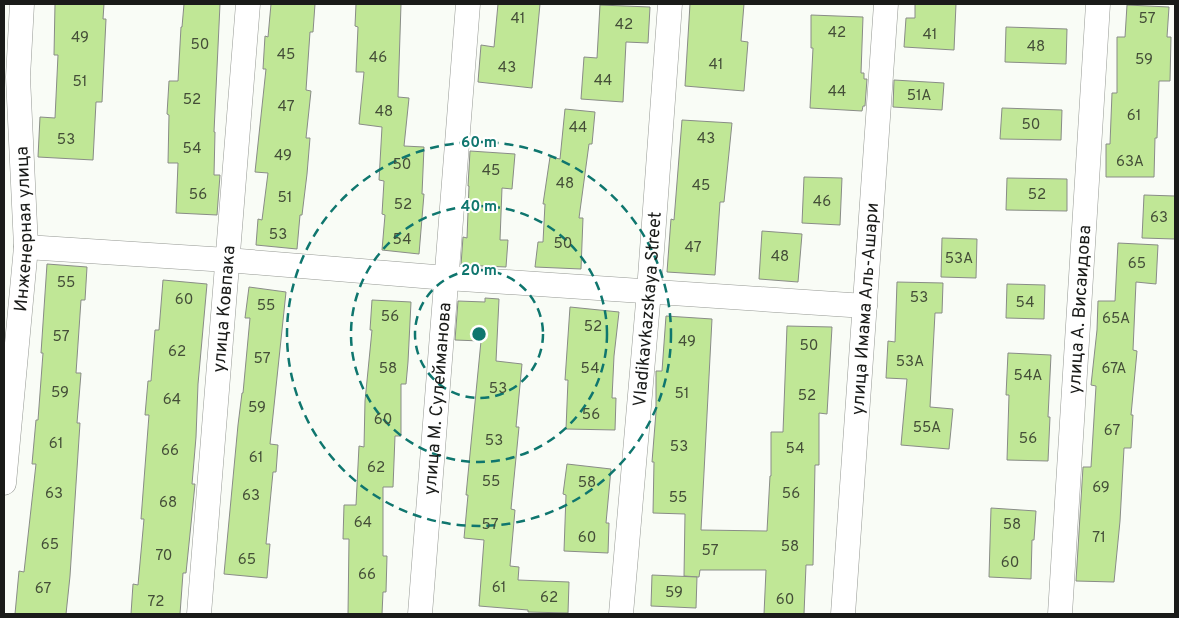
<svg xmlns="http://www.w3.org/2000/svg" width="1179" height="618" viewBox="0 0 1179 618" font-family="Overpass,sans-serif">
<rect width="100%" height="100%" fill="#f9fcf6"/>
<g fill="#c0e796" stroke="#898c87">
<polygon points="55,4 104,4 103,19 106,19 102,102 96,102 93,160 38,157 40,117 55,118 58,55 54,55"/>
<polygon points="184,4 220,4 214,132 215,132 214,175 220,175 217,215 176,213 178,163 168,163 169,115 167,114 169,81 178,81 181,27 182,27"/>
<polygon points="271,4 315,4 313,32 310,32 306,90 311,91 306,138 310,138 307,174 302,215 300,215 297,249 256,245 258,219 262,220 268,173 255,172 266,69 263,69 265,36 268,37"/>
<polygon points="356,4 401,4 398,97 409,98 404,146 424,147 422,194 424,194 419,254 382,250 385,215 382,214 384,181 379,180 382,127 359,124 364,72 356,72 358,27 355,26"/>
<polygon points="498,4 540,4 532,88 478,82 481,45 494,47"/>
<polygon points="690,4 744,4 741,41 748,42 744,91 685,86"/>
<polygon points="915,4 956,4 954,50 904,47 906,18 915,18"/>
<polygon points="600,5 650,7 648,43 626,42 623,102 581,99 584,57 597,58"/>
<polygon points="1127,5 1169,7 1167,37 1171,37 1170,81 1159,81 1157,138 1155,138 1154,177 1106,177 1106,144 1110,144 1112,93 1117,93 1117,37 1125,37"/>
<polygon points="811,15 863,17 861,73 864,73 864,79 867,79 865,106 863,106 862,111 810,108 813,48 811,48"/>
<polygon points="1006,27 1067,29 1066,64 1005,62"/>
<polygon points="894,80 944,83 942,110 893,107"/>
<polygon points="1002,108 1062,110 1061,140 1000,139"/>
<polygon points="565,109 595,112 592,144 589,144 579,218 583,218 581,269 535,267 538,242 543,242 545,204 543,204 550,157 560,159"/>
<polygon points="682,120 732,123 724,202 720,202 715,275 667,272 671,219 674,220"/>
<polygon points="470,151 515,154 512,189 502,188 500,240 508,240 506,267 461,265 463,237 467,238 469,186 468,186"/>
<polygon points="804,177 842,178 840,225 802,223"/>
<polygon points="1007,178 1067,179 1067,211 1006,210"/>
<polygon points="1144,195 1175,196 1175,239 1142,238"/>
<polygon points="762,231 802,234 798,282 759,279"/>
<polygon points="942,238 977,239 976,278 941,277"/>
<polygon points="1118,243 1158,245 1156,284 1136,282 1133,350 1137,351 1131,415 1133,415 1131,448 1124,448 1120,521 1114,582 1076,581 1083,467 1091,467 1096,386 1091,385 1097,330 1098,301 1115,301"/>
<polygon points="47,264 87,267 85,300 81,300 76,373 81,373 77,423 80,423 70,576 66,614 15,614 19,571 24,572 36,464 32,464 36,420 38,420 43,353 41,353"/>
<polygon points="163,280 207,284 198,384 196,437 192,484 195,484 191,524 186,573 183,573 180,614 131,614 133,584 138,585 144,519 141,519 149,415 145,415 148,381 151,381 155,330 159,330"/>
<polygon points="897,282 943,283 942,313 935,313 930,407 953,409 949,449 901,445 907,379 886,378 888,341 895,342"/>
<polygon points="1007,284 1045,285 1044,319 1006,318"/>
<polygon points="249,287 286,292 270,444 278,445 276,472 273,472 266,544 270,544 267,578 224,574 238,425 242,393 243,393 250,318 245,318"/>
<polygon points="485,298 499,299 496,361 522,364 516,427 519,427 511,509 515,510 510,566 519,567 518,580 569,582 568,613 528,612 528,610 479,606 484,540 464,538 468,495 466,495 481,341 455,340 458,301 485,302"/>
<polygon points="372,300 411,302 408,362 406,384 401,384 401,436 395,436 393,487 383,487 383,556 387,556 386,592 383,592 382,614 348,614 349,539 343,539 344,505 356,505 359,446 364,447 365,401 372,330 370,330"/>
<polygon points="570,307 619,312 614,356 612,398 616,398 615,430 566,429 568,380 565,380"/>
<polygon points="666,316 712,319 701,530 767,531 770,476 771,476 771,432 783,432 787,326 832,327 827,414 819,413 819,465 815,465 813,565 806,565 804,614 764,614 766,570 700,570 699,577 684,576 685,514 653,513 654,462 652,462 656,412 656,371 662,371"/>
<polygon points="1008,353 1051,355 1048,417 1050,417 1048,461 1007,460 1009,395 1006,395"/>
<polygon points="567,464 611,469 606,523 609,523 608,553 564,551 566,495 563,494"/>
<polygon points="991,508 1036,511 1034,540 1032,540 1031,579 989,577"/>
<polygon points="652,575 697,577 696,608 651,606"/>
</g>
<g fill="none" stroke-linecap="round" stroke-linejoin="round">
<defs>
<g id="minor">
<polyline points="26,247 227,260 447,278 865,306"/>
<path id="s1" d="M4,483l22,-236 -8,-170 4,-73"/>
<path id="s2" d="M199,614l49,-610"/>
<path id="s3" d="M420,614l48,-610"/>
<path id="s4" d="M621,614l28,-323 21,-287"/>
<path id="s5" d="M843,614l43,-610"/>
<path id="s6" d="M1060,614l38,-610"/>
</g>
</defs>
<use href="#minor" stroke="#969994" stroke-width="25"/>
<use href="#minor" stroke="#fff" stroke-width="24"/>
</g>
<g fill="none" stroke="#0f766e" stroke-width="2.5" stroke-dasharray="9 6">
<circle cx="479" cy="334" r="64"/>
<circle cx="479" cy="334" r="128"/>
<circle cx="479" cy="334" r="192"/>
</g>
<g text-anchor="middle" stroke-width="4" stroke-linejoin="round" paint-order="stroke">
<g font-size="15" fill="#444e38">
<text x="518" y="23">41</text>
<text x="1147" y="23">57</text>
<text x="624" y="29">42</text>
<text x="837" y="37">42</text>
<text x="930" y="39">41</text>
<text x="80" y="42">49</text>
<text x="200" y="49">50</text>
<text x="1036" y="51">48</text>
<text x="286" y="59">45</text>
<text x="378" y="62">46</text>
<text x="1144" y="64">59</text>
<text x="716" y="69">41</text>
<text x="507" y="72">43</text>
<text x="603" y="85">44</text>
<text x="80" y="86">51</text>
<text x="837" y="96">44</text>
<text x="919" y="100">51А</text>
<text x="192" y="104">52</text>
<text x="286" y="111">47</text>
<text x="384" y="116">48</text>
<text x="1134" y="120">61</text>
<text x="1031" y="129">50</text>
<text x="578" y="132">44</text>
<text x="706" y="143">43</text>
<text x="66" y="144">53</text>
<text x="192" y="153">54</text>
<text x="283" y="160">49</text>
<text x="1130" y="166">63А</text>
<text x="402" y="169">50</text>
<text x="491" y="175">45</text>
<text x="565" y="188">48</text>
<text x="701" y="190">45</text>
<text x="198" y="199">56</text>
<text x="1037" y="199">52</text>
<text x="285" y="202">51</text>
<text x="822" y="206">46</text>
<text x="403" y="209">52</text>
<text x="1159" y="222">63</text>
<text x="278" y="239">53</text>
<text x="402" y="244">54</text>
<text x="563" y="248">50</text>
<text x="693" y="252">47</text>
<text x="780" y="261">48</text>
<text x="959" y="263">53А</text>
<text x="1137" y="268">65</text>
<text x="66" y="287">55</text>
<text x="919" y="302">53</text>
<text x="184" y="304">60</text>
<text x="1025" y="307">54</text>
<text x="266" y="310">55</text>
<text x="390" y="321">56</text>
<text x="1116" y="323">65А</text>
<text x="593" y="331">52</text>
<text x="61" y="341">57</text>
<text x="687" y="346">49</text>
<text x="809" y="350">50</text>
<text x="177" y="356">62</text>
<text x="262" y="363">57</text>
<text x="910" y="366">53А</text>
<text x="388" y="373">58</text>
<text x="590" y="373">54</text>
<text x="1114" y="373">67А</text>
<text x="1028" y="380">54А</text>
<text x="498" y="393">53</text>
<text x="60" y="397">59</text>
<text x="682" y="398">51</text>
<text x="807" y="400">52</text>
<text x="172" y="404">64</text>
<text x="257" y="412">59</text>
<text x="591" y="419">56</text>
<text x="383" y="424">60</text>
<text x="927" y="432">55А</text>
<text x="1112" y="435">67</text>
<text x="1028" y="443">56</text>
<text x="494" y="445">53</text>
<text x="56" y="448">61</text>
<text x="679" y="451">53</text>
<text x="795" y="453">54</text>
<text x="170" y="455">66</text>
<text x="256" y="462">61</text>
<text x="376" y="472">62</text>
<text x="491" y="486">55</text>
<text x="587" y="487">58</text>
<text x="1101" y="492">69</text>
<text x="54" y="498">63</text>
<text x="791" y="498">56</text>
<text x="251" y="500">63</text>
<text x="678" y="502">55</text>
<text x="168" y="507">68</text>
<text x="363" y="527">64</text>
<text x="490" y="529">57</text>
<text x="1012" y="529">58</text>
<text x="587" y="542">60</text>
<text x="1099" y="542">71</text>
<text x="50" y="549">65</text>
<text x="790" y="551">58</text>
<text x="710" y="555">57</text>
<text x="164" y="560">70</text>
<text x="247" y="564">65</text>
<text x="1010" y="567">60</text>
<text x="367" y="579">66</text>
<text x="499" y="592">61</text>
<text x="43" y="593">67</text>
<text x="674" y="597">59</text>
<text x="549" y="602">62</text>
<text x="785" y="604">60</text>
<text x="156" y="606">72</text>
</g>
<g font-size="18" fill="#1a1b19" stroke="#fff">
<text dy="6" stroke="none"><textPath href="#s1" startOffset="255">Инженерная улица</textPath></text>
<text dy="6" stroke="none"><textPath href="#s2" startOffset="306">улица Ковпака</textPath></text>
<text dy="6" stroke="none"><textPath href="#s4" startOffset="306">Vladikavkazskaya Street</textPath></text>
<text dy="6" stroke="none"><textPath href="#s5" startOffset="306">улица Имама Аль-Ашари</textPath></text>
<text dy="6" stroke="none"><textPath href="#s6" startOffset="305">улица А. Висаидова</textPath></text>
<text dy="6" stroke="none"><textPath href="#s3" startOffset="216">улица М. Сулейманова</textPath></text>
</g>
</g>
<circle cx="479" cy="334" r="8" fill="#0f766e" stroke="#fff" stroke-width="2.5"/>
<g font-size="15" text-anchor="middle" font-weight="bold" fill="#0f766e" stroke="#fff" stroke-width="4" stroke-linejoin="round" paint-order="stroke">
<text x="479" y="147">60 m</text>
<text x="479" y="211">40 m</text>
<text x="479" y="275">20 m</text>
</g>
<rect width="1179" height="618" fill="none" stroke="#1a1b19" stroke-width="10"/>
</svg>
